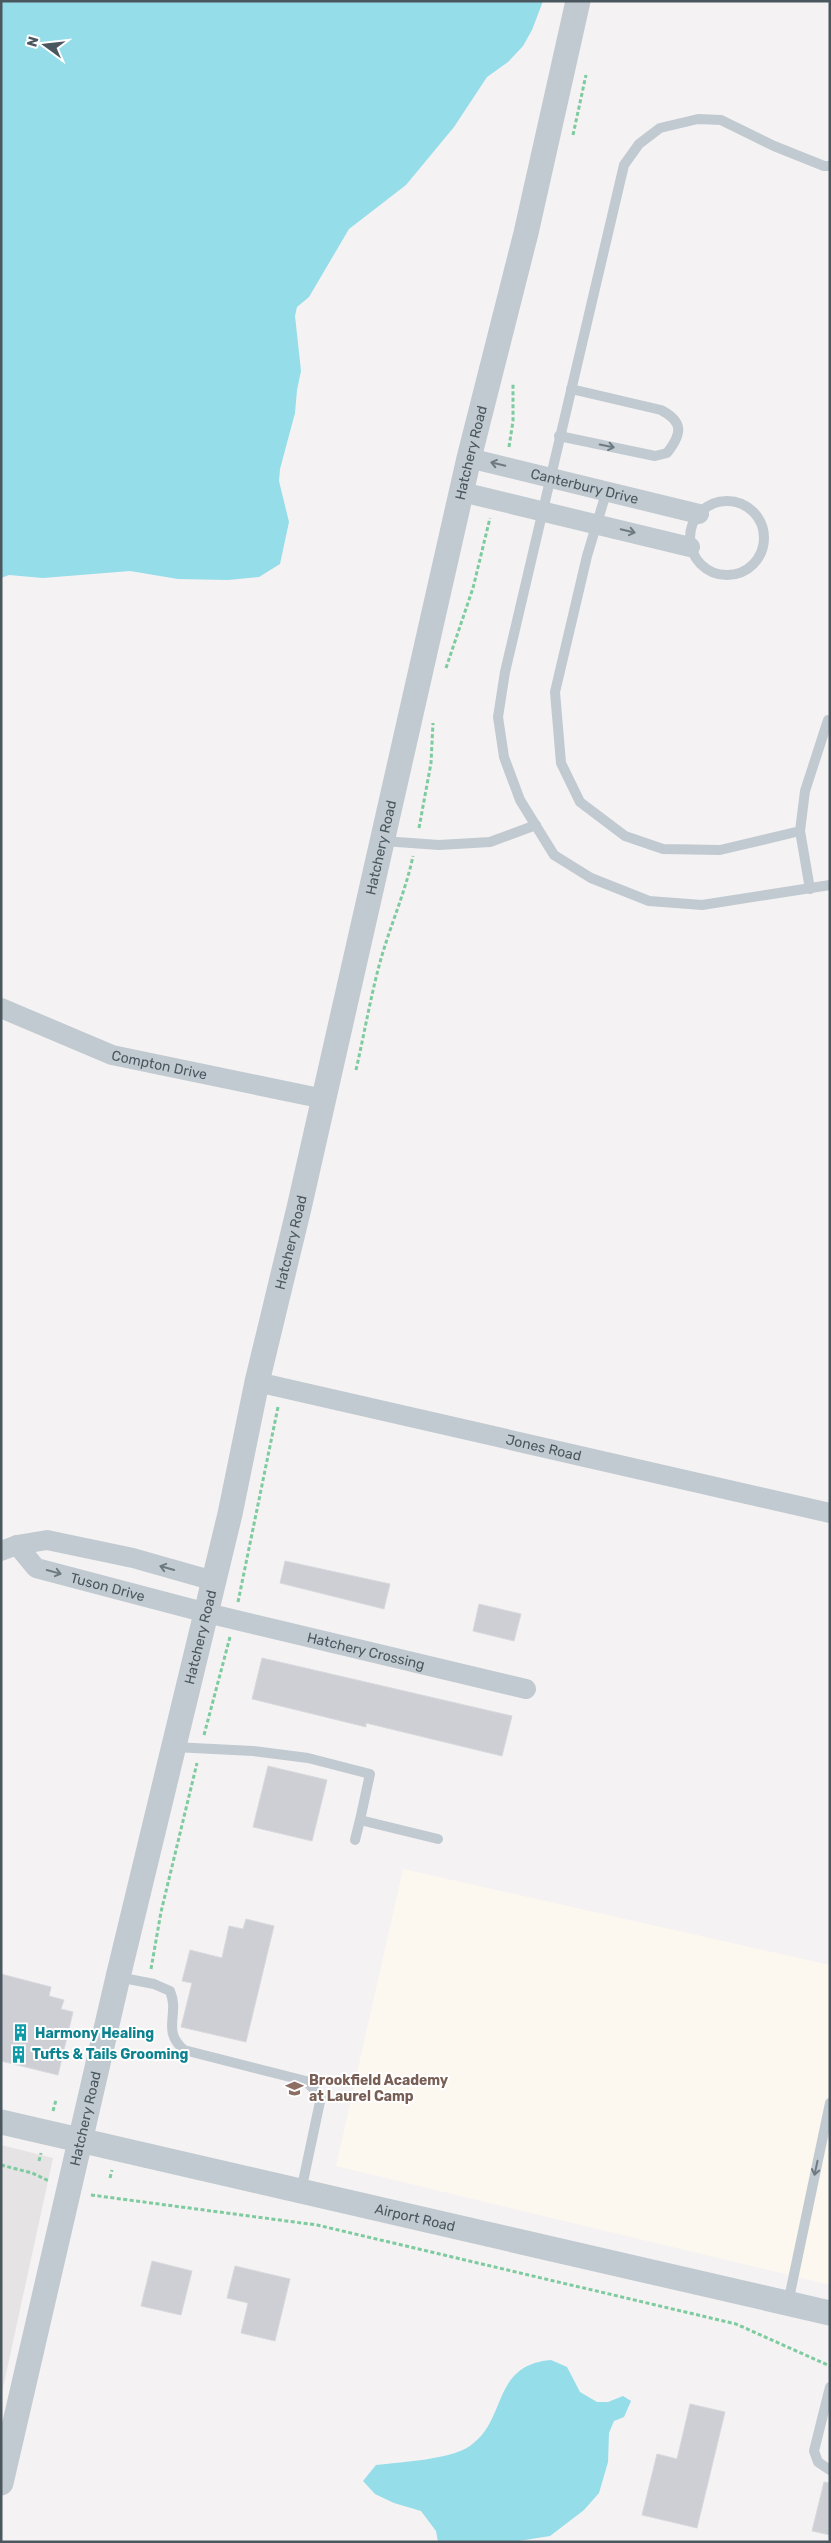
<svg xmlns="http://www.w3.org/2000/svg" width="831" height="2543" viewBox="0 0 831 2543" font-family="Rubik,sans-serif">
<rect width="100%" height="100%" fill="#f4f2f3"/>
<polygon fill="#fcf7ef" points="403,1869 830,1965 830,2285 336,2166"/>
<polygon fill="#e5e3e4" points="1,2145 53,2158 1,2397"/>
<g fill="#94dde9">
<polygon points="1,1 543,1 532,30 523,46 508,62 487,77 454,127 406,185 349,229 309,297 297,307 295,316 301,371 297,390 295,413 280,469 279,481 289,522 280,564 259,577 228,580 178,579 130,571 43,578 9,575 1,578"/>
<path d="M551,2360l16,7 13,25 17,10h11l15,-6 8,5 -7,16 -10,4 -5,12 -1,29 -9,31 -15,17 -34,26 -38,6h-74l-2,-11 -15,-20 -27,-8 -19,-9 -12,-13 13,-16c25,-3 73,-5 94,-19 38,-26 21,-81 81,-86z"/>
</g>
<g fill="#cdcfd4" stroke="#d7d9dd">
<polygon points="285,1561 390,1584 384,1609 280,1583"/>
<polygon points="479,1604 521,1614 514,1641 473,1631"/>
<polygon points="262,1658 512,1716 502,1756 366,1723 366,1727 252,1699"/>
<polygon points="268,1766 327,1780 312,1841 253,1827"/>
<polygon points="246,1919 274,1926 246,2042 181,2027 192,1983 182,1981 190,1950 222,1958 229,1926 243,1929"/>
<polygon points="1,1974 51,1987 49,1996 64,2000 61,2009 73,2012 58,2075 1,2061"/>
<polygon points="152,2261 192,2271 181,2315 141,2306"/>
<polygon points="235,2266 290,2279 275,2341 241,2333 248,2303 227,2298"/>
<polygon points="690,2404 725,2412 697,2528 642,2515 657,2454 677,2459"/>
<polygon points="824,2482 830,2483 830,2535 812,2531"/>
</g>
<g fill="none" stroke-linecap="round" stroke-linejoin="round">
<g stroke="#7dcb9f" stroke-width="3" stroke-dasharray="4 2.5" stroke-linecap="butt">
<polyline points="573,135 586,75"/>
<polyline points="509,447 513,421 513,384"/>
<polyline points="446,668 473,588 490,518"/>
<polyline points="419,828 431,763 433,723"/>
<path d="M356,1070c8,-35 14,-70 23,-104 10,-38 26,-72 34,-110"/>
<polyline points="238,1602 278,1407"/>
<polyline points="204,1735 230,1637"/>
<polyline points="151,1969 161,1912 197,1763"/>
<polyline points="53,2111 56,2100"/>
<polyline points="39,2161 41,2153"/>
<polyline points="1,2165 32,2173 49,2181"/>
<polyline points="110,2178 112,2170"/>
<polyline points="91,2195 317,2225 736,2324 830,2366"/>
</g>
<g stroke="#c1cad0" stroke-width="10">
<polyline points="830,166 824,166 774,146 721,120 698,119 660,128 639,144 624,165 505,672 498,717 504,757 520,800 554,855 591,878 649,901 702,905 830,885"/>
<path d="M559,436l96,20 12,-3c15,-19 17,-31 -6,-43l-90,-21"/>
<polyline points="607,490 587,556 555,692 561,763 580,802 625,836 663,849 720,850 800,831"/>
<circle cx="727" cy="538" r="37"/>
<polyline points="383,841 439,845 490,842 536,825"/>
<polyline points="810,889 800,831 805,791 828,720"/>
<polyline points="174,1747 253,1751 308,1758 370,1774 360,1820 438,1839"/>
<polyline points="355,1840 360,1820"/>
<path d="M118,1977l36,7 16,7c10,24 -9,39 14,59l122,31 15,16 -20,94"/>
<polyline points="788,2303 830,2103"/>
<polyline points="830,2387 814,2451 818,2462 830,2470"/>
</g>
<g stroke="#c1cad0" stroke-width="20">
<path id="s1" d="M469,458l230,56"/>
<polyline points="462,492 690,547"/>
<path id="s2" d="M1,1008l111,47 212,44"/>
<path id="s3" d="M257,1382l573,131"/>
<path id="s4" d="M17,1545l19,23 171,45 319,76"/>
<polyline points="1,1551 17,1545 47,1540 133,1558 214,1581"/>
</g>
<g stroke="#c1cad0" stroke-width="25">
<path id="s5" d="M1,2122l829,191"/>
<path id="s6" d="M1,2483l117,-506 112,-463 27,-132 42,-174 170,-750 57,-225 52,-232"/>
</g>
</g>
<defs><path id="oneway-shaft" d="M-6 0H5M1.5-3L5.5 0L1.5 3" fill="none" stroke-width="1.6" stroke-linecap="round" stroke-linejoin="round" transform="scale(1.25)"/></defs>
<g stroke="#6e7a81">
<use href="#oneway-shaft" transform="translate(607 446) rotate(12)"/>
<use href="#oneway-shaft" transform="translate(498 464) rotate(-167)"/>
<use href="#oneway-shaft" transform="translate(628 531) rotate(14)"/>
<use href="#oneway-shaft" transform="translate(167 1568) rotate(-164)"/>
<use href="#oneway-shaft" transform="translate(54 1572) rotate(15)"/>
<use href="#oneway-shaft" transform="translate(816 2168) rotate(102)"/>
</g>
<defs>
<symbol id="building-bare" viewBox="-9 -9 18 18"><path d="M-4-6H4V6H1V3H-1V6H-4ZM-2.5-4.3h1.7v1.8h-1.7ZM.8-4.3h1.7v1.8H.8ZM-2.5-1h1.7V.8h-1.7ZM.8-1h1.7V.8H.8Z" fill="#0f9aa8" stroke="#fff" stroke-width="2.5" paint-order="stroke"/></symbol>
<symbol id="school-bare" viewBox="-9 -9 18 18"><path d="M0-5L7-2L0 1L-7-2ZM-4 1L0 2.5L4 1V4Q0 6-4 4Z" fill="#8d6e63" stroke="#fff" stroke-width="2.5" paint-order="stroke"/></symbol>
</defs>
<g fill-rule="evenodd">
<use href="#building-bare" x="8" y="2020" width="25" height="25"/>
<use href="#building-bare" x="6" y="2042" width="25" height="25"/>
<use href="#school-bare" x="282" y="2076" width="25" height="25"/>
</g>
<g text-anchor="middle" stroke-width="4" stroke-linejoin="round" paint-order="stroke">
<g font-size="14" fill="#4b575f" stroke="#fff">
<text dy="5" stroke="none"><textPath href="#s6" startOffset="2084">Hatchery Road</textPath></text>
<text dy="5" stroke="none"><textPath href="#s1" startOffset="119">Canterbury Drive</textPath></text>
<text dy="5" stroke="none"><textPath href="#s6" startOffset="1679">Hatchery Road</textPath></text>
<text dy="5" stroke="none"><textPath href="#s2" startOffset="169">Compton Drive</textPath></text>
<text dy="5" stroke="none"><textPath href="#s6" startOffset="1274">Hatchery Road</textPath></text>
<text dy="5" stroke="none"><textPath href="#s3" startOffset="294">Jones Road</textPath></text>
<text dy="5" stroke="none"><textPath href="#s4" startOffset="104">Tuson Drive</textPath></text>
<text dy="5" stroke="none"><textPath href="#s6" startOffset="869">Hatchery Road</textPath></text>
<text dy="5" stroke="none"><textPath href="#s4" startOffset="370">Hatchery Crossing</textPath></text>
<text dy="5" stroke="none"><textPath href="#s6" startOffset="374">Hatchery Road</textPath></text>
<text dy="5" stroke="none"><textPath href="#s5" startOffset="425">Airport Road</textPath></text>
</g>
<g font-size="14" font-weight="bold" fill="#0d838f" stroke="#fff" text-anchor="start">
<text x="35" y="2038">Harmony Healing</text>
<text x="32" y="2059">Tufts &amp; Tails Grooming</text>
</g>
<g font-size="14" font-weight="bold" fill="#785e54" stroke="#fff" text-anchor="start">
<text x="309" y="2085">Brookfield Academy<tspan x="309" dy="16">at Laurel Camp</tspan></text>
</g>
</g>
<rect width="831" height="2543" fill="none" stroke="#4b575f" stroke-width="5"/>
<g transform="translate(45 45) rotate(285)" stroke="#ffffff" stroke-width="4" paint-order="stroke">
<path d="M0-4L9 19L0 12L-9 19Z" fill="#4b575f"/>
<text y="-8" font-size="14" font-weight="bold" text-anchor="middle" fill="#4b575f">N</text>
</g>
</svg>
